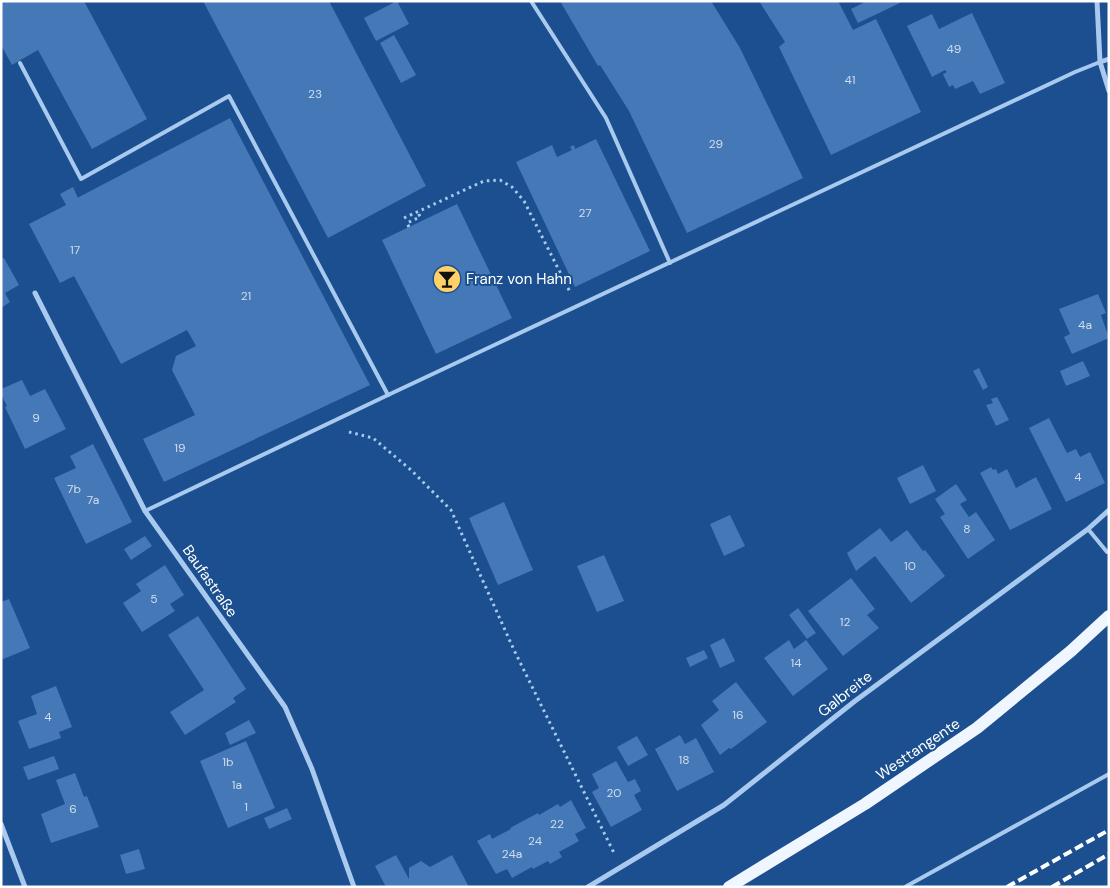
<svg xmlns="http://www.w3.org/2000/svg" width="1110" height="888" viewBox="0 0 1110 888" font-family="'DM Sans',sans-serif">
<rect width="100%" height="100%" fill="#1b4f8f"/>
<g fill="#4478b7">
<polygon points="1,1 84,1 147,119 92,149 38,50 12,65 1,45"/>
<polygon points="203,1 329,1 426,186 328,238"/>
<polygon points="397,1 409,24 376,41 364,18"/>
<polygon points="560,1 711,1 740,48 803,178 687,233 629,111 600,65 598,66"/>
<polygon points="759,1 838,1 853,30 876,19 921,112 831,155 779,47 785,42"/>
<polygon points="867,1 904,1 858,23 851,9"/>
<polygon points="972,13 1005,83 980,94 973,81 955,89 953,85 949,87 943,74 947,72 945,70 932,77 907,26 932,14 939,29"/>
<polygon points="394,35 416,75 401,83 380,43"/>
<polygon points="230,118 370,385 164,482 143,439 195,415 172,370 176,356 196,346 187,330 121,364 74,276 60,283 29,224 66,205 60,194 73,187 78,198 79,197"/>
<polygon points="596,139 650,251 575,287 516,162 552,145 557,157 572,150 570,147 574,145 575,149"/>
<polygon points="457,204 512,318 436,354 382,240"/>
<polygon points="4,258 19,285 5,293 10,302 1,308 1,259"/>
<polygon points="1098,294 1106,313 1101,315 1109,338 1072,354 1064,337 1070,334 1059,309"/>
<polygon points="1083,361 1090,376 1066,386 1060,371"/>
<polygon points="979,368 988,387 983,390 973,371"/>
<polygon points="22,380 30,396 45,389 66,429 25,449 5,407 7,406 1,394 1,389"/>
<polygon points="997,397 1009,420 996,426 986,405 993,403 991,399"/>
<polygon points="1049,418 1067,453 1076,449 1080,457 1090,452 1105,483 1066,502 1029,428"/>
<polygon points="93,444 132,522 86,544 54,478 76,468 70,456"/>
<polygon points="923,465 936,491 910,504 897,478"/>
<polygon points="991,467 993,470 996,469 998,474 1007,469 1016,488 1036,477 1052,509 1010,530 980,473"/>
<polygon points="956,484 967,500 960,504 969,517 976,512 995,540 968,559 940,517 945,514 935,499"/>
<polygon points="504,502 533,570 498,585 469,518"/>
<polygon points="730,515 745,546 724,556 710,524"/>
<polygon points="880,528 891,542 907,530 923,551 925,550 945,576 911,603 875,556 856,571 847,553"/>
<polygon points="145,536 152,546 131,560 124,549"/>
<polygon points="604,555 624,601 597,612 577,566"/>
<polygon points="165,565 184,595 170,604 175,611 142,632 123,603 141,591 136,584"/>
<polygon points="851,578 875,609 867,615 879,628 843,656 808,611"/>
<polygon points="9,599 30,648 1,660 1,602"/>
<polygon points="798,608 816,633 807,639 789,615"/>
<polygon points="198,616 246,689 233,698 236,702 185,735 170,712 204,690 168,635"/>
<polygon points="724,638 735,661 720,668 710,645"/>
<polygon points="789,640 794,649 806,640 828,669 793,696 764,658"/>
<polygon points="704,650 708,658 690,667 686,658"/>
<polygon points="736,682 767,722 731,749 729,748 720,755 701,725 719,710 712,701"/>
<polygon points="56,686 72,727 59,732 61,738 29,749 18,721 37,714 31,696"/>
<polygon points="249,720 256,733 230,745 225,733"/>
<polygon points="680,735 685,744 696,738 714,772 677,791 655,749"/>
<polygon points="637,736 648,755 628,766 617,747"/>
<polygon points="246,741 275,808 228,828 200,761"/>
<polygon points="54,756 59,769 28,780 23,767"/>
<polygon points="616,761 628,782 635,779 641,791 634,795 642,810 611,827 592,792 599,788 592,774"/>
<polygon points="75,773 84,797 87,796 99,827 51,843 41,814 65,804 56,780"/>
<polygon points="571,800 586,828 575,834 579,841 559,852 562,857 550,864 548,861 533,869 532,867 512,878 507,869 496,874 477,841 490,834 492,839 511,829 510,828 538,813 539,815 558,804 560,807"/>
<polygon points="287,808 292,819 269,829 264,818"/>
<polygon points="139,849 145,869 126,874 120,855"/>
<polygon points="396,855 409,879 409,868 421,861 430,867 452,855 469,887 386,887 375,866"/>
</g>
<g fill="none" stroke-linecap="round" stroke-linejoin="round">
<g stroke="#a9c9ee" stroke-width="3" stroke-dasharray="2.5 4" stroke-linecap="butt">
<polyline points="404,218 484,181 500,180 512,187 524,201 570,292"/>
<polyline points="409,227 407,223 420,217 418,212"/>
<polyline points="349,432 373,438 411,470 451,510 514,650 614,853"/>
</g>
<g stroke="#a9c9ee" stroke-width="4">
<polyline points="531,1 606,118 670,263"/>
<polyline points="20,63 81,179 229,96 388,395"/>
<polyline points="145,511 388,395 1075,72 1100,62"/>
<polyline points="1088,529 1107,552"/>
<polyline points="905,887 1109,774"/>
</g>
<g stroke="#a9c9ee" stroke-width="5">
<polyline points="1097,1 1100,62 1109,91"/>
<polyline points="1100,62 1109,59"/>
<polyline points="35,293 145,511 285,707 312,769 354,887"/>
<polyline points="1,824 25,887"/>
<polyline points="588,887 724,805 855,701 1088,529 1109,510"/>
</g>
<polyline stroke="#f0f6ff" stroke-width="12" points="729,887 865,804 977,728 1071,651 1109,616"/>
<g stroke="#fff" stroke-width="4" stroke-dasharray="9 4" stroke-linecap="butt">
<polyline points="1007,887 1109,830"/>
<polyline points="1052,887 1109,854"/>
</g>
</g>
<defs>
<symbol id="bar-disc" viewBox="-11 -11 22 22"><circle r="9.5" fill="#ffd166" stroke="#1b4f8f"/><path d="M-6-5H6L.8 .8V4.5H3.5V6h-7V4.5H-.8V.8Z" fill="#111"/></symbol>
</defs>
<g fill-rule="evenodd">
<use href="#bar-disc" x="431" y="263" width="32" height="32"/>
</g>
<g text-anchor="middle" stroke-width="4" stroke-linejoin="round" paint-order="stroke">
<g font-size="12" fill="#d0dded">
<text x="954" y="53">49</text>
<text x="850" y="84">41</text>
<text x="315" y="98">23</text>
<text x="716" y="148">29</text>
<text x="585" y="217">27</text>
<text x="75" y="254">17</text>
<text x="246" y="300">21</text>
<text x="1085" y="329">4a</text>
<text x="36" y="422">9</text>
<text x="180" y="452">19</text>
<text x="1078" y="481">4</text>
<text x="74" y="493">7b</text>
<text x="93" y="504">7a</text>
<text x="967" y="533">8</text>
<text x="910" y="570">10</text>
<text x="154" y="603">5</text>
<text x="845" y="626">12</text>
<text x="796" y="667">14</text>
<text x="738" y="719">16</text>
<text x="48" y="721">4</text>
<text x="684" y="764">18</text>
<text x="228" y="766">1b</text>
<text x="237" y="789">1a</text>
<text x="614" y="797">20</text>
<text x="246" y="811">1</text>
<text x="73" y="813">6</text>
<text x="557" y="828">22</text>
<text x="535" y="845">24</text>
<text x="512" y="858">24a</text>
</g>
<g font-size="15" fill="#fff" stroke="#1b4f8f" text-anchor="start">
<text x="466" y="284">Franz von Hahn</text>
</g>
<g font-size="15" fill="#fff" stroke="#1b4f8f">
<text transform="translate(210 581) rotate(55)" y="5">Baufastraße</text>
<text transform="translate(845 694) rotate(-38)" y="5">Galbreite</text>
<text transform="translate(918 749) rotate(-34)" y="5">Westtangente</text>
</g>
</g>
<rect width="1110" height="888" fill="none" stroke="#ffffff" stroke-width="5"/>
</svg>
